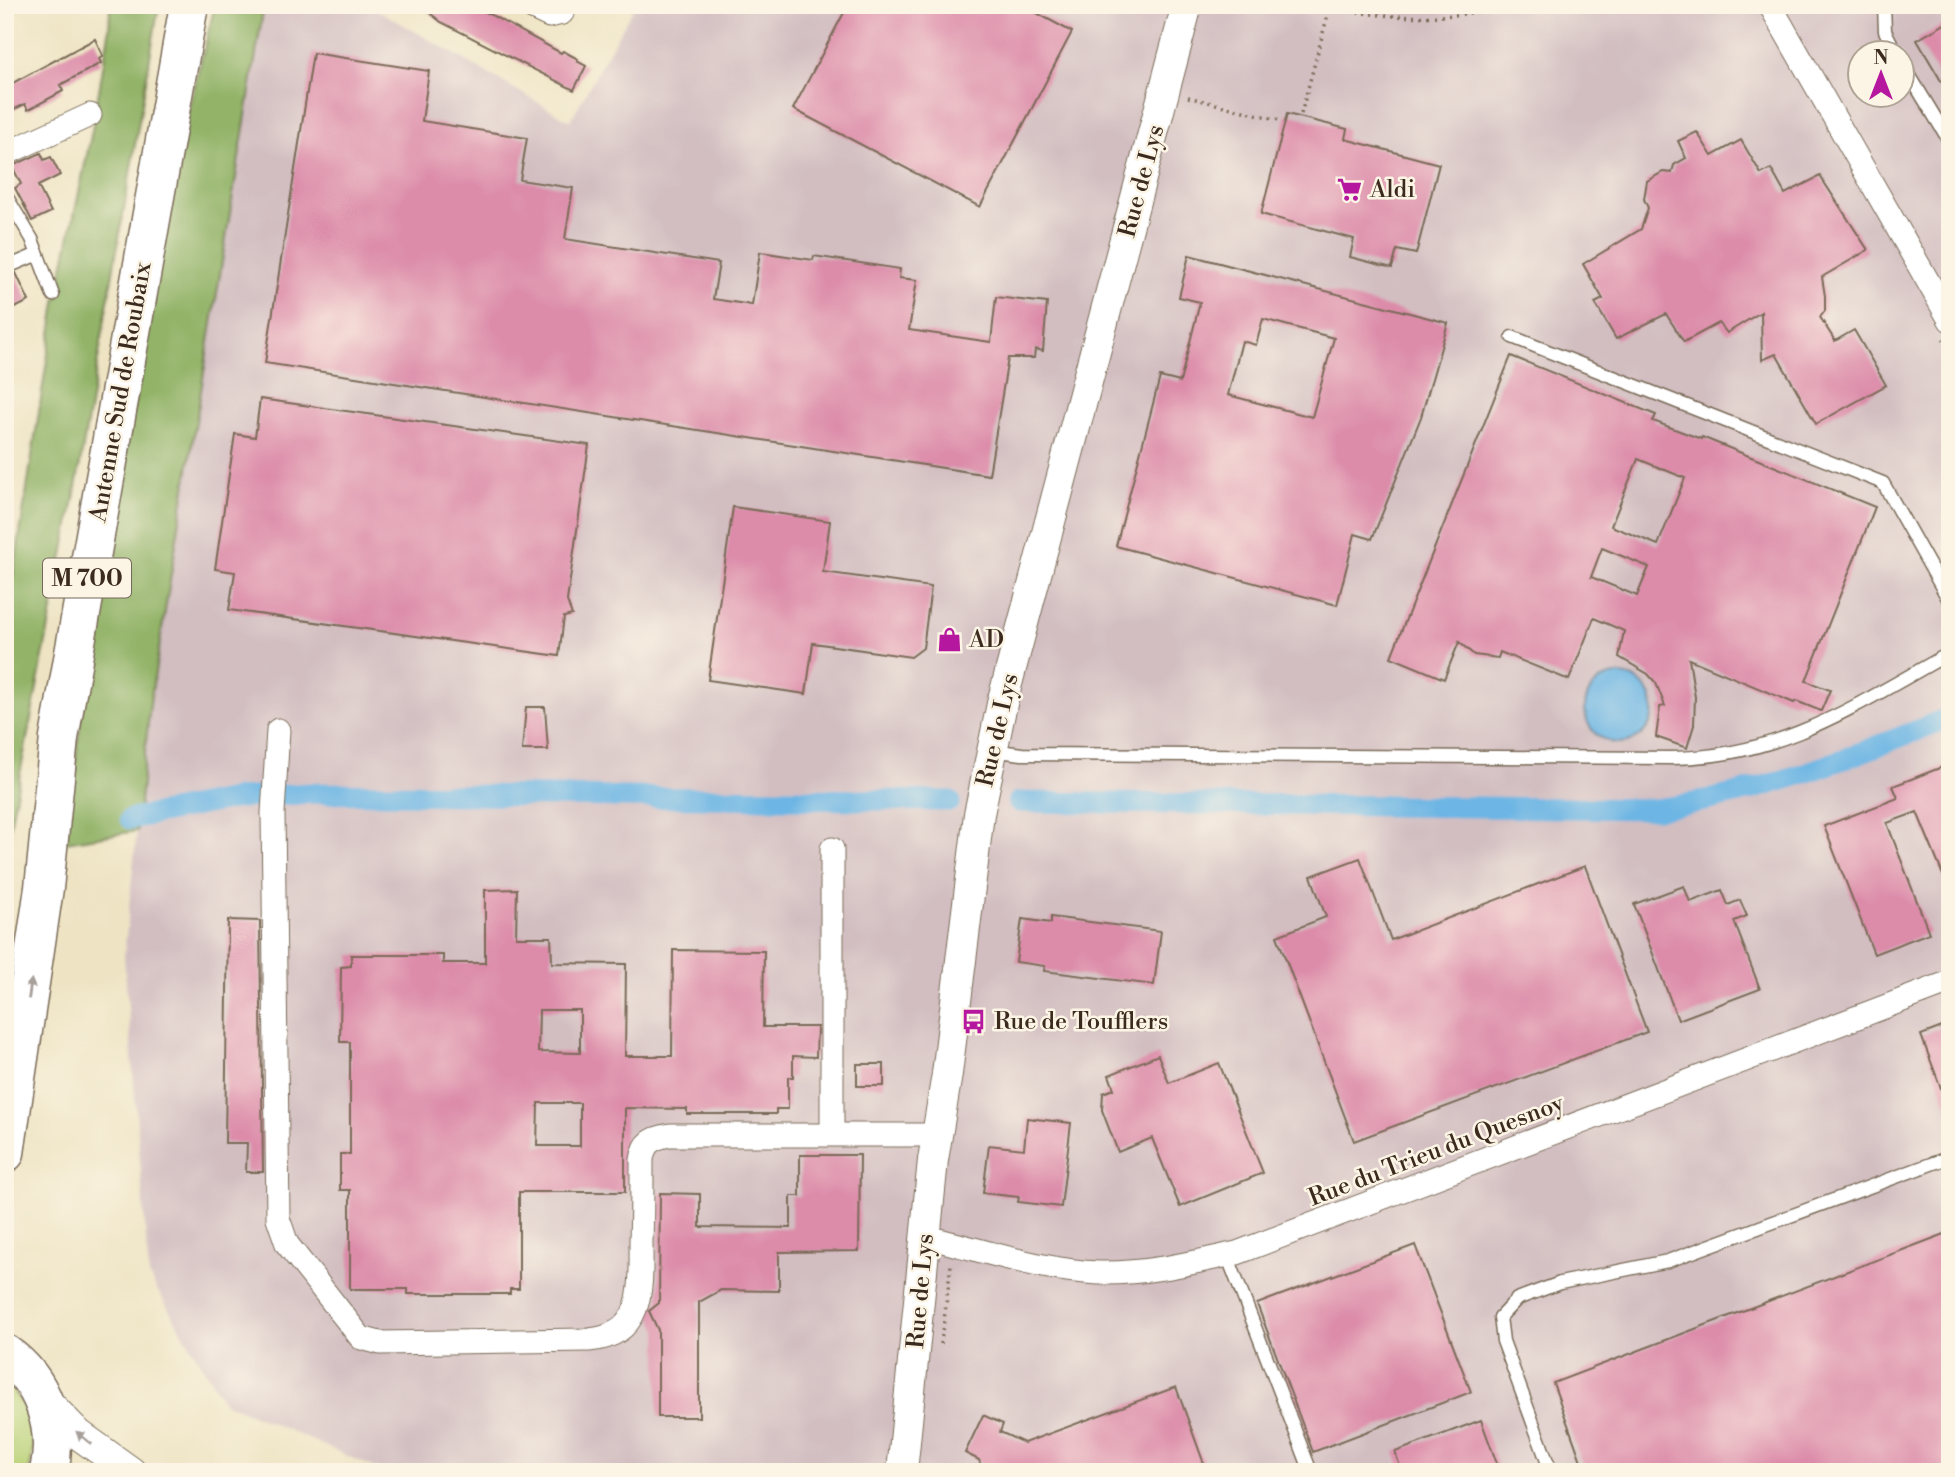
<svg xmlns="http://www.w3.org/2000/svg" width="1955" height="1477" viewBox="0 0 1955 1477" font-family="'Libre Bodoni',serif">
<rect width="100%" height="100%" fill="#fcf5e5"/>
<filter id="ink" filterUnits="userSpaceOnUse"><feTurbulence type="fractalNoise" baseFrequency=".0143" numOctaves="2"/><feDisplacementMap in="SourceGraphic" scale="14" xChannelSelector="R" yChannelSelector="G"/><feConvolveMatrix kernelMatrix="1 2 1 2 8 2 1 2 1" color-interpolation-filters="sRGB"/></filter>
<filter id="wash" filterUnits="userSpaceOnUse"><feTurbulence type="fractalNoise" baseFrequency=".00686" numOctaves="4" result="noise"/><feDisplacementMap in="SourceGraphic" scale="28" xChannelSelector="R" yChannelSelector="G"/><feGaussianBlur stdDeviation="1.57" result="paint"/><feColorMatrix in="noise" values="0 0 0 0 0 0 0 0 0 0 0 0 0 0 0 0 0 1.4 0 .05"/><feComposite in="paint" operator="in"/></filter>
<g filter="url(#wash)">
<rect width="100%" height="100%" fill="#eee4c4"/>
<path fill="#d2bec1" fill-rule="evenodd" d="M264,5h105l201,116 65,-116h1315v1467h-1566l-160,-70 -75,-126 -25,-320 26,-253zM1860,52h42v42h-42z"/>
<path fill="#b8d176" stroke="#7a7e4a" stroke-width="2" d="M5,1380c23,26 33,57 24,92h-24z"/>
<g fill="#92b367" stroke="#666e42" stroke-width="2">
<polygon points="110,5 159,5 74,499 5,851 5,629 57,296 92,131 109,33"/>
<polygon points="215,5 264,5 150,703 137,831 65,842 81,719 172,177"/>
</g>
<circle fill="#6cb5e4" stroke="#547081" stroke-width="2" cx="1619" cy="709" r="34"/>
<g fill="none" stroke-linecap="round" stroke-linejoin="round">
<g stroke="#6cb5e4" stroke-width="21">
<path d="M1018,802l638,7c104,-13 197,-53 294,-92"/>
<polyline points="130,819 238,798 312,793 950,801"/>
</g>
</g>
<g id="blocks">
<g fill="#dc8ba9" fill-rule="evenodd">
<polygon points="420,5 473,5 561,53 563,51 578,59 577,61 586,66 574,90 441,22"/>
<polygon points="848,5 1022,5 1072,32 980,207 793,109"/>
<polygon points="1950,21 1950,96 1917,40"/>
<polygon points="95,39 103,56 99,59 101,63 60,85 63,91 28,110 25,104 5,114 5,87"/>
<polygon points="313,53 429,71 422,121 527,138 520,180 573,188 565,239 719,263 713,299 752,305 760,252 813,260 814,256 900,269 899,278 917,280 909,330 991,342 996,297 1047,303 1043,351 1035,349 1034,358 1008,358 989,475 265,363"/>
<polygon points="1287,114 1347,129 1345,139 1439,164 1416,254 1397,250 1392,268 1350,257 1354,239 1261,214"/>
<polygon points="1697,132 1712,156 1741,140 1761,174 1771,169 1785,194 1820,176 1868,250 1822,277 1825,296 1825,311 1820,317 1835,341 1854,330 1886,385 1816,424 1776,354 1762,360 1761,312 1727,333 1719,323 1684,342 1666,314 1616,339 1595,303 1603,299 1583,264 1641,229 1648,208 1644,199 1647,181 1663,172 1672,173 1674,165 1686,158 1678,141"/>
<polygon points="41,153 44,160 51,157 60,175 38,186 51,212 32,221 15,188 21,184 12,166"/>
<path d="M1189,255l259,68 -27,94 -49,122 -17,-5 -18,71 -221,-59 44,-169 20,5 20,-80 -21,-5zM1263,319l71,19 -22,79 -84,-22 14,-54 14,4z"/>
<polygon points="16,273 29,301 5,313 5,278"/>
<path d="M1511,356l145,59 -3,6 48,18 1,-2 173,70 -69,174 24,9 -9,21 -25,-10 -2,2 -105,-44 6,38 -1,28 -7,23 -31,-11 4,-30 5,-1 -9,-23 -8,-9 -29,-17 5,-26 -30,-13 -25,62 -69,-28 -2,6 -24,-3 -15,-13 -15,37 -53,-22zM1638,459l47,19 -27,67 -47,-19zM1602,548l47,19 -12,29 -46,-19z"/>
<polygon points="260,399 589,445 567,601 572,615 564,617 559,656 229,610 235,572 215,569 235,434 255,437"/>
<polygon points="733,507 830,521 823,572 931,587 923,648 911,657 813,643 806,694 708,680"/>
<polygon points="526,707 545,707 548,750 522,750"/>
<polygon points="1950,764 1950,892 1917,812 1887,823 1929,933 1874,954 1824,826 1898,798 1893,786"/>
<polygon points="1360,858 1391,940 1585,866 1647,1032 1354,1141 1277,936 1326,917 1311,876"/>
<polygon points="1684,886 1690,902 1722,890 1728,905 1740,900 1747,916 1734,921 1760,989 1678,1020 1634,904"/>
<path d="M517,889l-1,48h35l1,26 74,1 -1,92h47l1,-106 91,1 -1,76h54l-1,30 -23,-1v21h-5v32h-12v5h-89v-5l-62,-1v84h-106v97h-9v5h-102v-5h-58v-99h-10v-36h10v-112h-10l1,-75 10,-1v-11h92v8h42v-73zM539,1010h41v43l-42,-1zM538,1103h42v43h-43z"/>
<polygon points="1051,917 1161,931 1154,985 1044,971 1045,966 1016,962 1022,919 1051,923"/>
<polygon points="228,920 260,921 263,1172 246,1172 247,1143 225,1143"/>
<polygon points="1950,1024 1950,1107 1948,1107 1921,1035"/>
<polygon points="1158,1055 1169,1083 1219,1063 1263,1173 1180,1207 1152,1138 1118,1152 1102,1110 1103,1093 1114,1089 1109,1075"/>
<rect x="857" y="1064" width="27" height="22"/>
<polygon points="1027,1118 1071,1123 1061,1207 1018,1202 1019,1197 983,1193 989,1145 1024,1149"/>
<polygon points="800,1155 860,1155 859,1251 779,1252 779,1291 721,1290 699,1302 699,1417 658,1417 658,1330 649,1311 659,1303 660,1193 700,1194 700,1227 791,1228 791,1196 800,1196"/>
<polygon points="1950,1232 1950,1472 1585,1472 1553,1383"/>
<polygon points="1415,1245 1471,1392 1313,1452 1257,1304"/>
<polygon points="1176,1387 1207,1472 983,1472 979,1460 965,1453 983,1415 1003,1424 1000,1432 1024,1443"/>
<polygon points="1481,1420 1500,1472 1402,1472 1395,1452"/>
</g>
</g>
</g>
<g filter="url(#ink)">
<use href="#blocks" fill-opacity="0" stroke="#7a6b58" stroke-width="2"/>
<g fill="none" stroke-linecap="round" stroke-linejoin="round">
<defs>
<g id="service">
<polyline points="1884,5 1885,31 1896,52"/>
<polyline points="1902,63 1950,142"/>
<polyline points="5,194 32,239 53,295"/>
<polyline points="5,268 38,254"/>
<polyline points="1512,337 1883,483 1950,602"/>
<path d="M991,750l31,4 650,4c109,0 187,-55 278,-105"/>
<polyline points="1227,1255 1311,1472"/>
<polyline points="1551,1472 1503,1341 1500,1317 1517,1299 1560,1283 1668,1261 1950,1157"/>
</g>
<g id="minor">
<polyline points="526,5 549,16 562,13 567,5"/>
<polyline points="1770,5 1950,320"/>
<polyline points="5,154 90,115"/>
<path d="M278,730l-5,83 5,405 9,26 74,94 19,5 209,-3c57,-5 52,-55 52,-99 1,-27 1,-54 1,-81 2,-18 11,-22 28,-25h267"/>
<polyline points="832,849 832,1134"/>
<path d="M925,1237c57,12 115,34 174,36 47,1 92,-10 138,-20l713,-271"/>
</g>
<g id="tertiary">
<polyline points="43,1398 78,1434 131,1472"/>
<polyline points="902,1472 933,1160 947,1074 979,814 1003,699 1187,5"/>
</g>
<g id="trunk">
<polyline points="5,1153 44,888 59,738 189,5"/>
<path d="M5,1354c38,26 54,73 44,118"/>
</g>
</defs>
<use href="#service" stroke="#7a6b58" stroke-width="15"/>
<use href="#minor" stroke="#7a6b58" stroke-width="25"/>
<use href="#tertiary" stroke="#7a6b58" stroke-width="32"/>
<use href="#trunk" stroke="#7a6b58" stroke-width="41"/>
<g stroke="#7a6b58" stroke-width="3.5" stroke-dasharray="2 5" stroke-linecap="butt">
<path d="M1323,5c60,16 132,15 192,0"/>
<polyline points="1188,97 1279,120"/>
<polyline points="1301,114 1330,7"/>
<polyline points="1943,339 1950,351"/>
<polyline points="941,1344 951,1265"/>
</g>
<use href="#service" stroke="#fff" stroke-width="12"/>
<use href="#minor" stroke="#fff" stroke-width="23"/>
<use href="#tertiary" stroke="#fff" stroke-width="30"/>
<use href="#trunk" stroke="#fff" stroke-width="38"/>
</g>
<defs><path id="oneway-solid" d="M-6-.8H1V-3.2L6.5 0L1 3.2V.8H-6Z" transform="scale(1.75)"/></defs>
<g fill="#a79f9a">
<use href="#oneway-solid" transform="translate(30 989) rotate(-82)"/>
<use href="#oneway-solid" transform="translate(84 1438) rotate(-141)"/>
</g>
</g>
<defs>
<symbol id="supermarket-bare" viewBox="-9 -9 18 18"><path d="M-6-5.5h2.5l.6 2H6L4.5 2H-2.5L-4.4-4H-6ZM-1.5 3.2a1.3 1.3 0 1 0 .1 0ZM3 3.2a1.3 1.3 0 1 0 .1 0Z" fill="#b5179e" stroke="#fcf5e5" stroke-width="2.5" paint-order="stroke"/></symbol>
<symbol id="shop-bare" viewBox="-9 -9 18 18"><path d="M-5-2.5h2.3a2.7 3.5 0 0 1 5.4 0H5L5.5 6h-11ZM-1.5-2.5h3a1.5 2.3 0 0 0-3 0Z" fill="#b5179e" stroke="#fcf5e5" stroke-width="2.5" paint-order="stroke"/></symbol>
<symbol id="bus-bare" viewBox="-9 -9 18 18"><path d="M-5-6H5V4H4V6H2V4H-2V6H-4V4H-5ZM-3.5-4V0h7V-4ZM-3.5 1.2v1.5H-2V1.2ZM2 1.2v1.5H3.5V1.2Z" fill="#b5179e" stroke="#fcf5e5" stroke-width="2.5" paint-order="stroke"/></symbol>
</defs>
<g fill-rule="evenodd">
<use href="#supermarket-bare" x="1332" y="172" width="35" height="35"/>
<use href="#shop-bare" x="932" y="622" width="35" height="35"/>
<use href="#bus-bare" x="956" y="1004" width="35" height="35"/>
</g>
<g text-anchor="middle" stroke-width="5" stroke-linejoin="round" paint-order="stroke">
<rect fill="#fcf5e5" stroke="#75675a" stroke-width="2" x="43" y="558.5" width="88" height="39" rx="5"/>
<g font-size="23" font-weight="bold" fill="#3b2a1e">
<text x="87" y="586">M 700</text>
</g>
<g font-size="24" fill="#3b2a1e" stroke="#fcf5e5">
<text transform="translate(1141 181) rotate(-75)" y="8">Rue de Lys</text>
<text transform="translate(120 392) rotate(-80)" y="8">Antenne Sud de Roubaix</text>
<text transform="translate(997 730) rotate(-77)" y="8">Rue de Lys</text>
<text transform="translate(1436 1150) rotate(-21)" y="8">Rue du Trieu du Quesnoy</text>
<text transform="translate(920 1291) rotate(-85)" y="8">Rue de Lys</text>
</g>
<g font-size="24" fill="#3b2a1e" stroke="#fcf5e5" text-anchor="start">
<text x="1370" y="197">Aldi</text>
<text x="969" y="647">AD</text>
<text x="994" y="1029">Rue de Toufflers</text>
</g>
</g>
<rect width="1955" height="1477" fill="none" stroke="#fcf5e5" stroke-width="28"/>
<g transform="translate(1881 74)"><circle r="33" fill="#fcf5e5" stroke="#afa495" stroke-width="2"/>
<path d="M0-5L12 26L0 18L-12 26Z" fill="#b5179e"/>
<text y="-10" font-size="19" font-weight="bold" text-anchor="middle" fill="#3b2a1e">N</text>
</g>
</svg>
